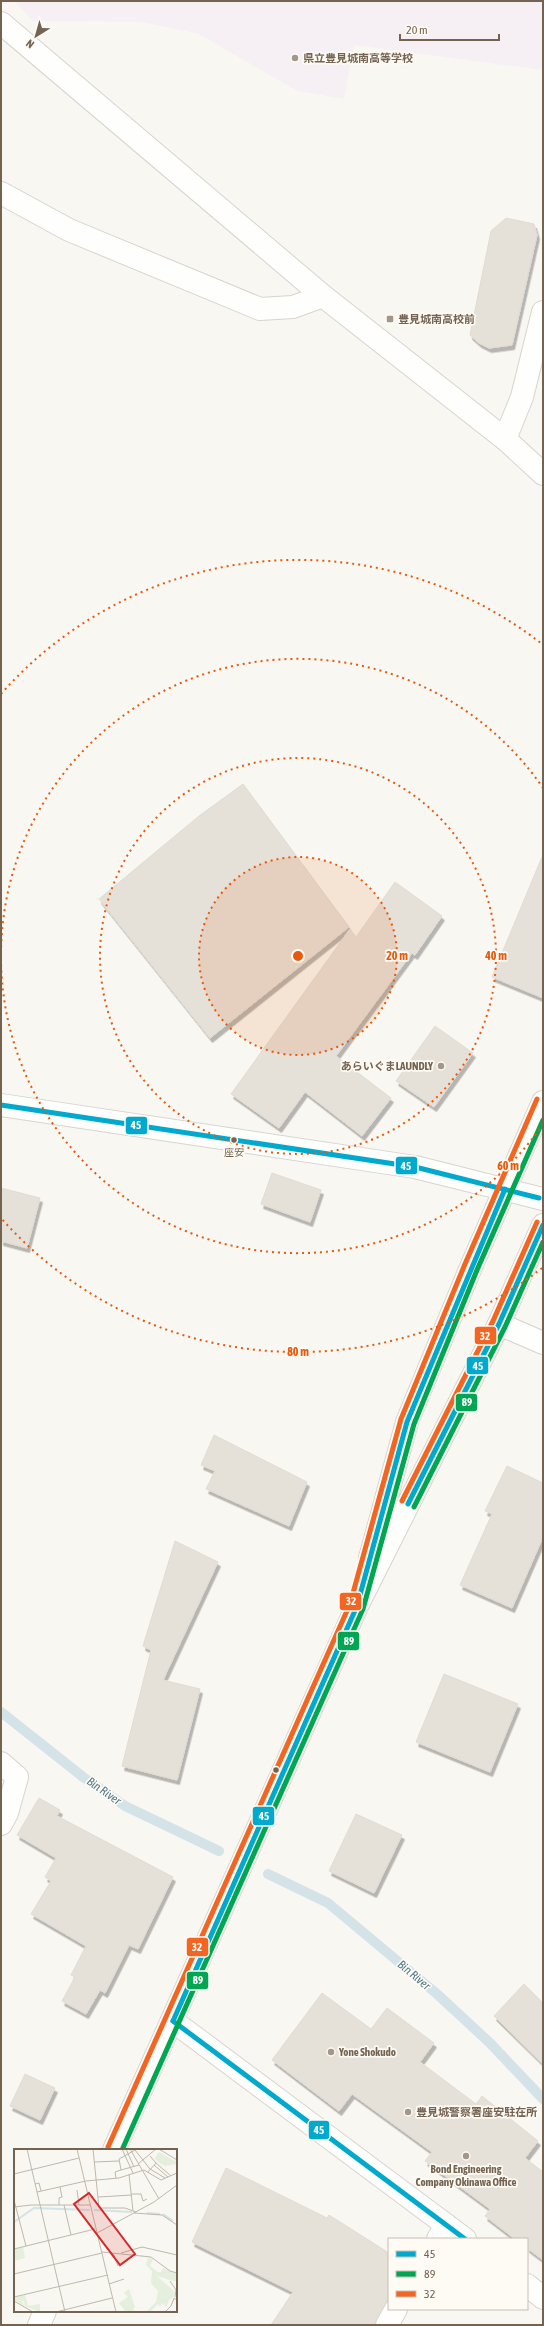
<svg xmlns="http://www.w3.org/2000/svg" width="544" height="2326" viewBox="0 0 544 2326" font-family="'Asap Condensed','Noto Sans JP',sans-serif">
<defs>
<filter id="shadow"><feDropShadow dx="2.5" dy="4.5" stdDeviation="0" flood-color="#0004"/></filter>
</defs>
<rect width="100%" height="100%" fill="#f8f7f1"/>
<polygon fill="#f6f0f5" points="14,1 543,1 543,70 354,45 344,99 297,91 199,34 142,22 33,21"/>
<g fill="none" stroke-linecap="round" stroke-linejoin="round">
<g stroke="#d3e3e8" stroke-width="10">
<polyline points="1,1712 83,1777 125,1806 219,1851"/>
<polyline points="268,1874 328,1903 437,1994 490,2043 543,2099"/>
</g>
</g>
<g fill="#e5e0d8" stroke="#e1dcd3" filter="url(#shadow)">
<polygon points="506,218 534,224 537,235 512,345 489,348 479,343 470,335 491,231"/>
<polygon points="243,784 349,927 210,1038 99,899 199,816"/>
<polygon points="542,857 543,857 543,998 492,977"/>
<polygon points="395,882 442,916 415,955 412,953 336,1056 391,1098 362,1136 305,1092 279,1128 231,1094 350,929 356,937"/>
<polygon points="435,1026 473,1053 434,1107 396,1081"/>
<polygon points="272,1173 321,1190 310,1222 261,1204"/>
<polygon points="1,1188 40,1198 27,1248 1,1241"/>
<polygon points="214,1435 307,1482 289,1526 206,1489 215,1471 201,1465"/>
<polygon points="507,1466 543,1483 543,1537 512,1608 460,1585 492,1514 485,1511"/>
<polygon points="175,1541 218,1562 163,1680 200,1689 177,1780 122,1766 151,1650 143,1646"/>
<polygon points="444,1674 518,1704 490,1772 416,1742"/>
<polygon points="39,1798 60,1810 57,1816 173,1877 138,1949 129,1945 105,1993 100,1990 86,2014 62,2001 75,1977 71,1975 86,1946 31,1914 51,1881 45,1877 56,1858 17,1835"/>
<polygon points="356,1814 402,1835 374,1893 329,1871"/>
<polygon points="524,1984 543,2003 543,2064 494,2016"/>
<polygon points="322,1993 371,2029 387,2008 434,2043 420,2062 476,2104 482,2096 538,2141 525,2158 543,2172 543,2260 527,2248 527,2239 515,2239 485,2216 490,2209 425,2161 432,2152 352,2094 339,2111 272,2060"/>
<polygon points="25,2074 55,2088 40,2120 10,2106"/>
<polygon points="226,2168 327,2218 329,2215 389,2253 389,2299 375,2325 271,2325 293,2292 192,2242"/>
</g>
<g fill="none" stroke-linecap="round" stroke-linejoin="round">
<defs>
<g id="minor">
<polyline points="1,193 69,230 260,309 293,307 323,296"/>
<polyline points="499,1324 543,1343"/>
<polyline points="1,1763 17,1777 7,1813 1,1824"/>
<polyline points="438,2239 446,2225"/>
<polyline points="387,2325 396,2309"/>
</g>
<g id="tertiary">
<polyline points="1,23 323,296 505,439 543,474"/>
<polyline points="505,439 522,397 543,312"/>
<polyline points="1,1105 415,1167 543,1199"/>
<polyline points="173,2021 465,2239"/>
<polyline points="527,2285 543,2298"/>
</g>
<g id="secondary">
<polyline points="370,1558 407,1422 471,1267 543,1102"/>
<polyline points="114,2150 357,1606 499,1324 543,1225"/>
<polyline points="39,2325 45,2311"/>
</g>
</defs>
<use href="#minor" stroke="#d8d4cf" stroke-width="24"/>
<use href="#tertiary" stroke="#d8d4cf" stroke-width="24"/>
<use href="#secondary" stroke="#d8d4ce" stroke-width="24"/>
<use href="#minor" stroke="#fefefd" stroke-width="22"/>
<use href="#tertiary" stroke="#fefefd" stroke-width="22"/>
<use href="#secondary" stroke="#fefefd" stroke-width="22"/>
<defs>
<g id="bus-1">
<polyline points="1,1105 415,1167 539,1198"/>
<polyline points="408,1504 499,1324 543,1225"/>
<polyline points="173,2021 357,1606 407,1422 505,1189"/>
<polyline points="173,2021 465,2239"/>
</g>
<g id="bus-2">
<polyline points="414,1507 505,1327 543,1242"/>
<polyline points="122,2150 363,1609 414,1424 477,1270 543,1120"/>
</g>
<g id="bus-3">
<polyline points="402,1501 493,1321 537,1222"/>
<polyline points="108,2147 350,1604 401,1419 465,1264 537,1099"/>
</g>
</defs>
<use href="#bus-1" stroke="#fefbf4" stroke-width="8"/>
<use href="#bus-2" stroke="#fefbf4" stroke-width="8"/>
<use href="#bus-3" stroke="#fefbf4" stroke-width="8"/>
<use href="#bus-1" stroke="#00a9ce" stroke-width="5"/>
<use href="#bus-2" stroke="#00a651" stroke-width="5"/>
<use href="#bus-3" stroke="#f26522" stroke-width="5"/>
</g>
<circle cx="298" cy="956" r="99" fill="#e8590c" fill-opacity=".12"/>
<g fill="none" stroke="#e8590c" stroke-width="2" stroke-dasharray="2 4">
<circle cx="298" cy="956" r="99"/>
<circle cx="298" cy="956" r="198"/>
<path d="M543 1124A297 297 0 0 1 1 959M1 953A297 297 0 0 1 543 788"/>
<path d="M542 1268A396 396 0 0 1 1 1218M1 694A396 396 0 0 1 542 644"/>
</g>
<g fill="#a3978a" stroke="#fefbf4" stroke-width="1.5">
<circle cx="295" cy="58" r="4"/>
<rect x="386" y="315" width="8" height="8" rx="2"/>
<circle cx="441" cy="1066" r="4"/>
<circle cx="331" cy="2052" r="4"/>
<circle cx="408" cy="2112" r="4"/>
<circle cx="466" cy="2156" r="4"/>
</g>
<g fill="#756352" stroke="#fefbf4" stroke-width="1.5">
<circle cx="234" cy="1140" r="3.5"/>
<circle cx="276" cy="1770" r="3.5"/>
</g>
<g text-anchor="middle" stroke-width="3.5" stroke-linejoin="round" paint-order="stroke">
<g font-size="10" fill="#756352" stroke="#fefbf4">
<text x="234" y="1156">座安</text>
</g>
<g font-size="11" font-weight="bold" fill="#756352" stroke="#fefbf4" text-anchor="start">
<text x="303" y="62">県立豊見城南高等学校</text>
<text x="398" y="323">豊見城南高校前</text>
<text x="433" y="1070" text-anchor="end">あらいぐまLAUNDLY</text>
<text x="339" y="2056">Yone Shokudo</text>
<text x="416" y="2116">豊見城警察署座安駐在所</text>
<text x="466" y="2173" text-anchor="middle">Bond Engineering<tspan x="466" dy="13">Company Okinawa Office</tspan></text>
</g>
<g font-size="12" font-style="italic" fill="#517a8c" stroke="#fefbf4">
<text transform="translate(104 1791) rotate(35)" y="4">Bin River</text>
<text transform="translate(414 1975) rotate(40)" y="4">Bin River</text>
</g>
</g>
<g transform="translate(14 2149)">
<rect width="163" height="163" fill="#f8f7f1"/>
<path d="M145,3l18,10v2l-12,2 -7,-4 -3,-4zM9,98l2,11 -11,3v-12zM134,108l5,2 -3,7 8,6h3l2,-4 14,6v7h-4l-16,-5 18,16 -1,4 -5,4 -3,7 -4,-4 -2,4 -2,-3 -8,8h-4l10,-10 2,-11 -7,-8 1,-12 -6,-6zM115,140l6,18 -2,2 2,3h-9l-7,-9 9,-6 -4,-4zM11,146l3,11 12,-2v8l-15,-6 -1,-5h-2l2,5 -9,-6 -1,-2z" fill="#e4efdd"/>
<path fill="none" stroke="#d3e3e8" stroke-width="2" d="M80,61l38,2M133,64l13,1M149,65l10,7M0,73l20,-14 56,2"/>
<path fill="none" stroke="#c0b8ac" stroke-width="1" d="M13,0l38,163M63,0l39,163M79,0l6,59h26l11,4M108,0l11,24M112,0l8,18M116,0l29,50M145,0l18,11M121,1l15,19 15,9M80,13l25,-1M142,14l15,13M124,15l18,-15M140,16l14,12M107,21l18,-5M134,23l8,-9 -6,-7M0,25l65,-16M115,25l4,37M102,29l-1,-6 6,-2 -2,-11 16,-9M21,35l4,-1 2,8M63,41l2,15M23,43l49,-11 33,-3 25,-8 17,10 16,-7M118,45h9l2,7 4,-2M84,48l34,-2M0,51l12,46M45,56v-7l3,-1 -2,-10M50,56l7,30M0,58l17,-2h59M120,64l28,2 15,10M83,84l57,-31 23,-17M0,100l81,-20M88,103l49,5 19,14 7,2M99,104l5,13M107,104l21,-6 35,8M0,125l88,-21M156,132l6,9 -1,7M95,135l15,-5M0,148l94,-22M0,152l19,11M42,163l56,-14M151,163l6,-6 3,-8 3,2"/>
<path fill="#d62828" fill-opacity="0.15" stroke="#d62828" stroke-width="2" d="M75,44l46,61 -15,11 -46,-61z"/>
<rect width="163" height="163" fill="none" stroke="#756352" stroke-width="2"/>
</g>
<circle cx="298" cy="956" r="6" fill="#e8590c" stroke="#fefbf4" stroke-width="2"/>
<g font-size="12" text-anchor="middle" font-weight="bold" fill="#e8590c" stroke="#fefbf4" stroke-width="3.5" stroke-linejoin="round" paint-order="stroke">
<text x="397" y="960">20 m</text>
<text x="496" y="960">40 m</text>
<text x="508" y="1170">60 m</text>
<text x="298" y="1356">80 m</text>
</g>
<g stroke="#fefbf4" stroke-width="1.5">
<rect x="125" y="1116" width="23" height="19" rx="4" fill="#00a9ce"/>
<rect x="395" y="1156" width="23" height="19" rx="4" fill="#00a9ce"/>
<rect x="474" y="1326" width="23" height="19" rx="4" fill="#f26522"/>
<rect x="466" y="1356" width="23" height="19" rx="4" fill="#00a9ce"/>
<rect x="455" y="1393" width="23" height="19" rx="4" fill="#00a651"/>
<rect x="339" y="1592" width="23" height="19" rx="4" fill="#f26522"/>
<rect x="337" y="1631" width="23" height="20" rx="4" fill="#00a651"/>
<rect x="252" y="1806" width="23" height="20" rx="4" fill="#00a9ce"/>
<rect x="186" y="1937" width="23" height="20" rx="4" fill="#f26522"/>
<rect x="186" y="1971" width="23" height="19" rx="4" fill="#00a651"/>
<rect x="308" y="2120" width="22" height="20" rx="4" fill="#00a9ce"/>
</g>
<g font-size="11" text-anchor="middle" font-weight="bold" fill="#fff">
<text x="136" y="1129">45</text>
<text x="406" y="1170">45</text>
<text x="485" y="1340">32</text>
<text x="478" y="1370">45</text>
<text x="467" y="1406">89</text>
<text x="351" y="1605">32</text>
<text x="349" y="1645">89</text>
<text x="264" y="1820">45</text>
<text x="197" y="1951">32</text>
<text x="198" y="1984">89</text>
<text x="319" y="2134">45</text>
</g>
<rect width="544" height="2326" fill="none" stroke="#756352" stroke-width="4"/>
<rect x="388" y="2238" width="140" height="72" fill="#fefbf4" stroke="#c7beb3"/>
<rect x="396" y="2251" width="20" height="6" fill="#00a9ce" stroke="#c7beb3"/>
<text x="424" y="2258" font-size="12" fill="#756352">45</text>
<rect x="396" y="2271" width="20" height="6" fill="#00a651" stroke="#c7beb3"/>
<text x="424" y="2278" font-size="12" fill="#756352">89</text>
<rect x="396" y="2291" width="20" height="6" fill="#f26522" stroke="#c7beb3"/>
<text x="424" y="2298" font-size="12" fill="#756352">32</text>
<g transform="translate(36 36) rotate(217)" stroke="#fefbf4" stroke-width="3" paint-order="stroke">
<path d="M0-3L7 15L0 10L-7 15Z" fill="#756352"/>
<text y="-6" font-size="11" font-weight="bold" text-anchor="middle" fill="#756352">N</text>
</g>
<path d="M400 34v6h99v-6" fill="none" stroke="#756352" stroke-width="2"/>
<text x="406" y="34" font-size="12" fill="#756352" stroke="#fefbf4" stroke-width="3" paint-order="stroke">20 m</text>
</svg>
